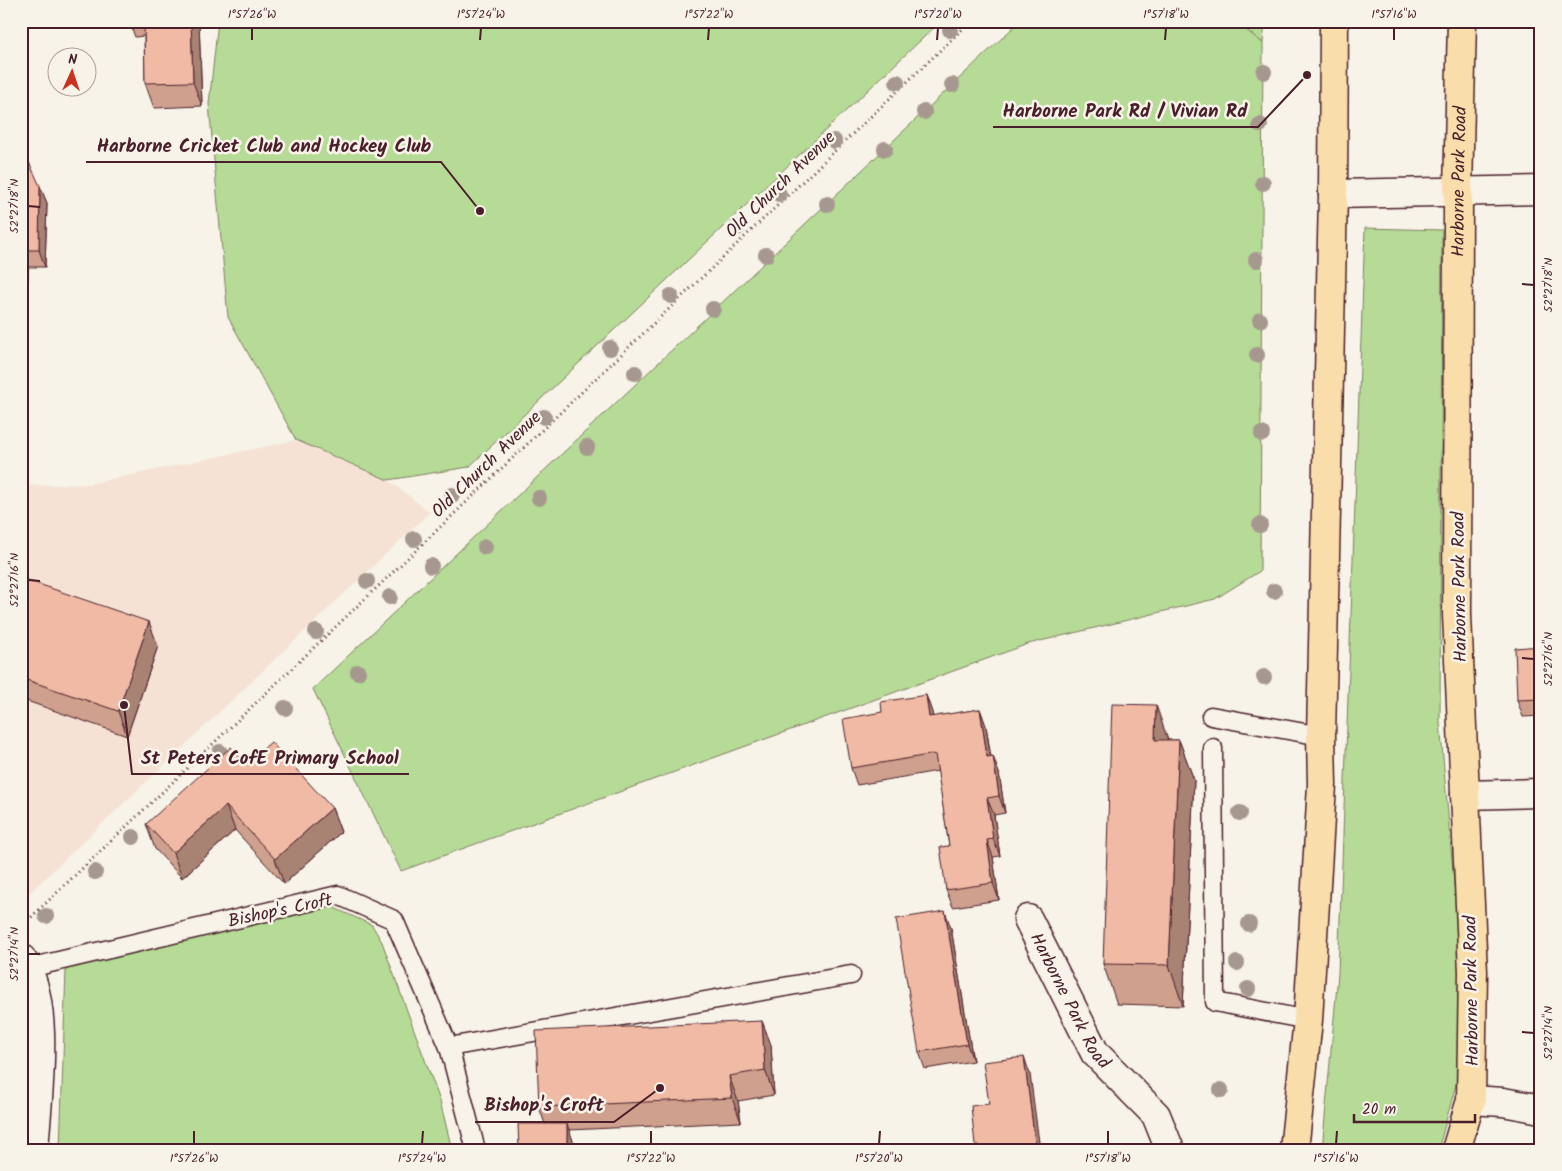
<svg xmlns="http://www.w3.org/2000/svg" width="1562" height="1171" viewBox="0 0 1562 1171" font-family="Kalam,sans-serif">
<defs>
<pattern id="forest-firs" width="22" height="20" patternUnits="userSpaceOnUse" patternTransform="scale(1.25)"><rect width="22" height="20" fill="#b5db96"/><path d="M5 1l3.5 6h-7zM16 11l3.5 6h-7z" fill="#9dbc81"/></pattern>
</defs>
<rect width="100%" height="100%" fill="#f7f3e8"/>
<filter id="ink" filterUnits="userSpaceOnUse"><feTurbulence type="fractalNoise" baseFrequency=".02" numOctaves="2"/><feDisplacementMap in="SourceGraphic" scale="10" xChannelSelector="R" yChannelSelector="G"/><feConvolveMatrix kernelMatrix="1 2 1 2 8 2 1 2 1" color-interpolation-filters="sRGB"/></filter>
<g filter="url(#ink)">
<polygon fill="#f5e2d4" points="296,440 388,480 430,512 24,898 21,897 21,486 88,484"/>
<g fill="#b5db96" stroke="#807d60">
<polygon points="218,21 941,21 469,467 388,480 296,440 228,317 209,104"/>
<polygon points="1020,21 1235,21 1263,43 1260,571 1215,599 1028,644 401,871 313,689"/>
<polygon points="1365,228 1442,230 1440,723 1459,939 1457,1081 1438,1150 1322,1150 1338,974"/>
<polygon points="330,906 372,925 382,942 440,1101 452,1150 60,1150 66,969"/>
</g>
<polygon fill="url(#forest-firs)" stroke="#807d60" points="1235,21 1265,21 1263,43"/>
<g fill="none" stroke-linecap="round" stroke-linejoin="round">
<defs>
<g id="lane">
<polyline points="1211,716 1321,736"/>
<polyline points="1213,748 1215,1002 1308,1020"/>
<polyline points="29,968 338,895 394,920 449,1047 476,1150"/>
<polyline points="449,1047 851,975"/>
</g>
<g id="street">
<polyline points="1465,795 1541,793"/>
<path id="s1" d="M1028,919l67,134 61,62 14,35"/>
<path d="M21,958c31,41 16,142 13,192"/>
<polyline points="1471,1100 1503,1102 1541,1109"/>
</g>
<polyline id="secondary" points="1333,194 1541,190"/>
<g id="primary">
<polyline points="1294,1150 1308,1020 1322,785 1321,736 1333,194 1334,21"/>
<path id="s2" d="M1456,1150l15,-50 2,-128 -16,-357 1,-424 4,-170"/>
</g>
</defs>
<use href="#lane" stroke="#4a1f2b" stroke-width="21"/>
<use href="#street" stroke="#4a1f2b" stroke-width="31"/>
<use href="#secondary" stroke="#4a1f2b" stroke-width="31"/>
<use href="#primary" stroke="#4a1f2b" stroke-width="31"/>
<polyline stroke="#4a1f2b" stroke-width="3" stroke-dasharray="1 4" stroke-linecap="butt" points="24,924 971,21"/>
<use href="#lane" stroke="#f7f3e8" stroke-width="18"/>
<use href="#street" stroke="#f7f3e8" stroke-width="28"/>
<use href="#secondary" stroke="#f7f3e8" stroke-width="28"/>
<use href="#primary" stroke="#f9deab" stroke-width="28"/>
</g>
<g fill="#a7988f">
<circle cx="950" cy="30" r="8"/>
<circle cx="1264" cy="72" r="8"/>
<circle cx="897" cy="82" r="8"/>
<circle cx="952" cy="85" r="8"/>
<circle cx="924" cy="112" r="8"/>
<circle cx="1260" cy="125" r="8"/>
<circle cx="834" cy="141" r="8"/>
<circle cx="885" cy="149" r="8"/>
<circle cx="1263" cy="183" r="8"/>
<circle cx="779" cy="194" r="8"/>
<circle cx="827" cy="204" r="8"/>
<circle cx="737" cy="228" r="8"/>
<circle cx="766" cy="255" r="8"/>
<circle cx="1256" cy="260" r="8"/>
<circle cx="671" cy="296" r="8"/>
<circle cx="713" cy="309" r="8"/>
<circle cx="1260" cy="320" r="8"/>
<circle cx="610" cy="348" r="8"/>
<circle cx="1257" cy="355" r="8"/>
<circle cx="635" cy="373" r="8"/>
<circle cx="544" cy="417" r="8"/>
<circle cx="1262" cy="434" r="8"/>
<circle cx="587" cy="447" r="8"/>
<circle cx="452" cy="495" r="8"/>
<circle cx="539" cy="498" r="8"/>
<circle cx="1260" cy="525" r="8"/>
<circle cx="414" cy="539" r="8"/>
<circle cx="485" cy="547" r="8"/>
<circle cx="431" cy="566" r="8"/>
<circle cx="367" cy="581" r="8"/>
<circle cx="1274" cy="591" r="8"/>
<circle cx="390" cy="597" r="8"/>
<circle cx="316" cy="632" r="8"/>
<circle cx="358" cy="672" r="8"/>
<circle cx="1264" cy="677" r="8"/>
<circle cx="285" cy="708" r="8"/>
<circle cx="220" cy="752" r="8"/>
<circle cx="1240" cy="813" r="8"/>
<circle cx="133" cy="837" r="8"/>
<circle cx="95" cy="872" r="8"/>
<circle cx="46" cy="916" r="8"/>
<circle cx="1249" cy="924" r="8"/>
<circle cx="1237" cy="963" r="8"/>
<circle cx="1248" cy="989" r="8"/>
<circle cx="1221" cy="1090" r="8"/>
</g>
<g fill="#cea08d" stroke="#4a1f2b">
<polygon points="129,21 199,21 202,106 154,108 145,83 144,36 135,37"/>
<polygon points="21,145 47,203 45,267 28,267 26,338 21,348"/>
<polygon points="21,578 158,646 127,736 21,699"/>
<polygon points="1541,646 1541,716 1523,717 1517,700"/>
<polygon points="926,695 933,717 980,709 986,726 991,757 999,773 1005,813 994,815 1000,856 993,857 999,900 953,907 946,890 949,846 938,771 857,785 851,768 882,712"/>
<polygon points="1168,740 1179,740 1194,780 1183,1006 1117,1004 1103,964"/>
<polygon points="246,764 332,808 341,832 284,884 235,830 182,878 155,849 146,824"/>
<polygon points="951,928 973,1061 925,1069 919,1052"/>
<polygon points="1541,941 1541,1014 1538,1005"/>
<polygon points="762,1021 771,1045 774,1095 738,1101 741,1122 569,1130 573,1141 545,1124 539,1107"/>
</g>
<g fill="#a88273" stroke="#4a1f2b">
<polygon points="191,21 199,21 202,106 193,82"/>
<polygon points="40,186 47,203 45,267 39,250"/>
<polygon points="22,250 28,267 26,338 21,348"/>
<polygon points="149,622 158,646 127,736 118,711"/>
<polygon points="926,695 932,712 936,734 929,717"/>
<polygon points="1156,705 1170,746 1155,740"/>
<polygon points="980,709 986,726 993,774 987,757"/>
<polygon points="1179,740 1194,780 1183,1006 1169,965"/>
<polygon points="993,756 999,773 1005,813 999,796"/>
<polygon points="987,798 994,815 1000,856 993,839"/>
<polygon points="226,806 235,830 182,878 173,853"/>
<polygon points="332,808 341,832 284,884 275,859"/>
<polygon points="987,840 993,857 999,900 993,883"/>
<polygon points="945,911 951,928 973,1061 967,1044"/>
<polygon points="762,1021 771,1045 774,1095 765,1070"/>
<polygon points="1024,1057 1030,1074 1040,1150 1036,1150"/>
<polygon points="729,1076 738,1101 741,1122 732,1098"/>
<polygon points="567,1124 573,1141 573,1150 567,1150"/>
</g>
<g fill="#f0baa4" stroke="#4a1f2b">
<polygon points="144,21 191,21 193,82 145,83"/>
<polygon points="21,145 40,186 39,250 22,250 21,275"/>
<polygon points="21,578 149,622 118,711 21,678"/>
<polygon points="1541,646 1541,699 1517,700 1515,648"/>
<polygon points="926,695 929,717 980,709 987,757 993,756 999,796 987,798 993,839 987,840 993,883 946,890 940,847 949,846 935,754 851,768 843,719 882,712 881,702"/>
<polygon points="1112,704 1156,705 1155,740 1179,740 1169,965 1103,964"/>
<polygon points="271,742 332,808 275,859 226,806 173,853 146,824 231,747 246,764"/>
<polygon points="945,911 967,1044 919,1052 896,919"/>
<polygon points="1534,941 1541,941 1541,1005 1538,1005"/>
<polygon points="762,1021 765,1070 729,1076 732,1098 539,1107 536,1031"/>
<polygon points="1024,1057 1036,1150 978,1150 978,1145 975,1145 971,1106 989,1104 983,1062"/>
<polygon points="518,1124 567,1124 567,1150 519,1150"/>
</g>
</g>
<path fill="none" stroke="#4a1f2b" stroke-width="2" d="M252,40v-12M480,40l1,-12M708,40l1,-12M937,40l1,-12M1165,40l1,-12M1394,40v-12M28,206l12,1M1522,284l12,1M28,580l12,1M1522,658l12,1M28,954h12M1522,1032l12,1M194,1144v-13M422,1144l1,-13M651,1144v-13M879,1144l1,-13M1108,1144v-13M1336,1144l1,-13"/>
<g text-anchor="middle" stroke-width="5" stroke-linejoin="round" paint-order="stroke">
<g font-size="18" fill="#4a1f2b" stroke="#f7f3e8">
<text dy="6" stroke="none"><textPath href="#s2" startOffset="971">Harborne Park Road</textPath></text>
<text transform="translate(780 184) rotate(-44)" y="6">Old Church Avenue</text>
<text transform="translate(486 464) rotate(-44)" y="6">Old Church Avenue</text>
<text transform="translate(1459 587) rotate(-91)" y="6">Harborne Park Road</text>
<text transform="translate(280 910) rotate(-12)" y="6">Bishop's Croft</text>
<text transform="translate(1471 991) rotate(-91)" y="6">Harborne Park Road</text>
<text dy="6" stroke="none"><textPath href="#s1" startOffset="92">Harborne Park Road</textPath></text>
</g>
</g>
<path fill="none" stroke="#4a1f2b" stroke-width="2" d="M1307 75L1258 127H993M480 211L441 162H86M124 705L132 774H409M660 1088L614 1122H475"/>
<g fill="#4a1f2b" stroke="#f7f3e8" stroke-width="2">
<circle cx="1307" cy="75" r="5"/>
<circle cx="480" cy="211" r="5"/>
<circle cx="124" cy="705" r="5"/>
<circle cx="660" cy="1088" r="5"/>
</g>
<g font-size="19" text-anchor="middle" font-weight="bold" fill="#4a1f2b" stroke="#f7f3e8" stroke-width="5" stroke-linejoin="round" paint-order="stroke">
<text x="1125" y="117">Harborne Park Rd / Vivian Rd</text>
<text x="264" y="152">Harborne Cricket Club and Hockey Club</text>
<text x="270" y="764">St Peters CofE Primary School</text>
<text x="544" y="1111">Bishop's Croft</text>
</g>
<rect width="1562" height="1171" fill="none" stroke="#f7f3e8" stroke-width="55"/>
<g transform="translate(72 72) rotate(3)"><circle r="24" fill="#f7f3e8" stroke="#b29e9c"/>
<path d="M0-4L9 19L0 12L-9 19Z" fill="#c8321e"/>
<text y="-8" font-size="14" font-weight="bold" text-anchor="middle" fill="#4a1f2b">N</text>
</g>
<path d="M1354 1114v8h121v-8" fill="none" stroke="#4a1f2b" stroke-width="2.5"/>
<text x="1362" y="1114" font-size="15" fill="#4a1f2b" stroke="#f7f3e8" stroke-width="4" paint-order="stroke">20 m</text>
<rect x="28" y="28" width="1506" height="1116" fill="none" stroke="#4a1f2b" stroke-width="2"/>
<g font-size="12" text-anchor="middle" fill="#4a1f2b">
<text x="252" y="18">1°57'26"W</text>
<text x="481" y="18">1°57'24"W</text>
<text x="709" y="18">1°57'22"W</text>
<text x="938" y="18">1°57'20"W</text>
<text x="1166" y="18">1°57'18"W</text>
<text x="1394" y="18">1°57'16"W</text>
<text transform="translate(14 206) rotate(-90)" y="4">52°27'18"N</text>
<text transform="translate(1548 285) rotate(-90)" y="4">52°27'18"N</text>
<text transform="translate(14 580) rotate(-90)" y="4">52°27'16"N</text>
<text transform="translate(1548 659) rotate(-90)" y="4">52°27'16"N</text>
<text transform="translate(14 954) rotate(-90)" y="4">52°27'14"N</text>
<text transform="translate(1548 1033) rotate(-90)" y="4">52°27'14"N</text>
<text x="194" y="1162">1°57'26"W</text>
<text x="422" y="1162">1°57'24"W</text>
<text x="651" y="1162">1°57'22"W</text>
<text x="879" y="1162">1°57'20"W</text>
<text x="1108" y="1162">1°57'18"W</text>
<text x="1336" y="1162">1°57'16"W</text>
</g>
</svg>
